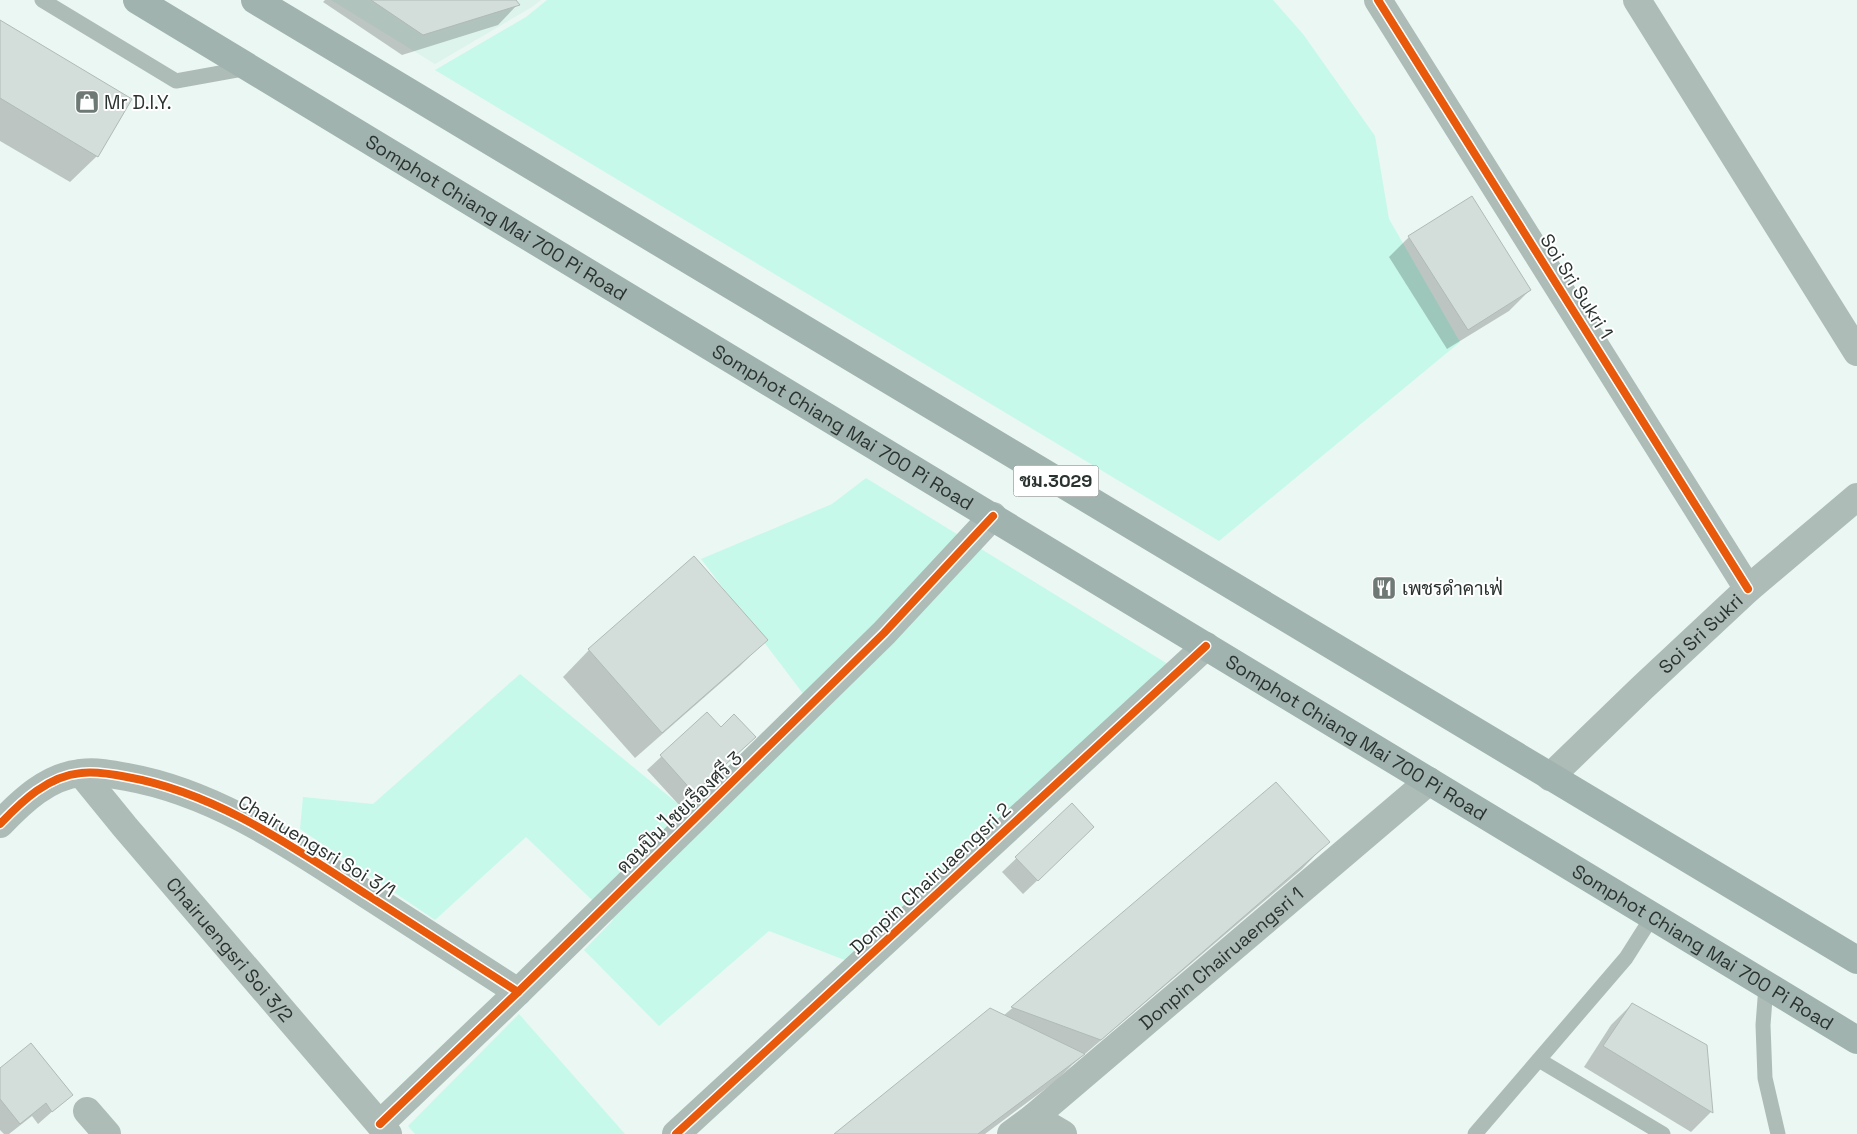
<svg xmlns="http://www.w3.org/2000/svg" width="1857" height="1134" viewBox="0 0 1857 1134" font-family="'Space Grotesk',Sarabun,sans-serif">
<rect width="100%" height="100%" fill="#ebf7f3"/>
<polygon fill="#dcf4ec" points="331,0 541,0 532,7 435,64"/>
<g fill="#c6f9ea">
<polygon points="547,0 1273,0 1303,34 1375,136 1389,219 1460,342 1219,541 435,70 526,17"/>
<polygon points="866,478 1171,666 850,962 769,931 659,1026 584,950 613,920 526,837 435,920 300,829 303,797 373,804 520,674 705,826 817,712 701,559 832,504"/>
<polygon points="519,1014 625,1134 415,1134 408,1126"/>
</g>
<g fill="#0003">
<polygon points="325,0 515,0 518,4 498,25 402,55 323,2"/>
<polygon points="0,22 97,156 70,182 0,141"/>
<polygon points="1409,237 1530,290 1509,311 1447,349 1389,257"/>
<polygon points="766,640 740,666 635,758 563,677 589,650"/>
<polygon points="707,714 740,751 680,806 647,770"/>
<polygon points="1276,784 1328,842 1302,869 1072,1065 1056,1081 985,1134 836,1134 1003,1016"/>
<polygon points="1072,805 1079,841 1023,894 1002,872"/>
<polygon points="1632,1004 1705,1046 1711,1112 1691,1132 1584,1067 1611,1025"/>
<polygon points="0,1069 71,1095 38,1124 32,1116 9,1134 4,1134 0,1130"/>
</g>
<g fill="#d3deda" stroke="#b0bab6">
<polygon points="371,0 516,0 520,5 423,35"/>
<polygon points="0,20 132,99 98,157 0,98"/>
<polygon points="1472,196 1531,290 1468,330 1408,236"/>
<polygon points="694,556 768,640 662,733 588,649"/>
<polygon points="707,712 721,727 734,714 756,737 694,793 660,755"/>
<polygon points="1276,782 1330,842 1101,1040 1011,1007"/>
<polygon points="1072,803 1094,827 1038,881 1015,857"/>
<polygon points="1632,1003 1707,1045 1713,1113 1603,1046"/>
<polygon points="990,1008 1085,1054 978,1134 834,1134"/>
<polygon points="31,1043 73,1095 52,1112 46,1103 20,1124 0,1099 0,1068"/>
</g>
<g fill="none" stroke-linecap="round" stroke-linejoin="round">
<g stroke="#aebcb8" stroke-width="15">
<polyline points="42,0 176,81 248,68"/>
<polyline points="1766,986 1763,1025 1765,1078 1778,1134"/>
<polyline points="1539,1060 1663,1134"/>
<polyline points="1475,1134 1626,958 1652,917"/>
</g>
<g stroke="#aebcb8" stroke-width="28">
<polyline points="1378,0 1748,589"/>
<polyline points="1637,0 1857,352"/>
<path id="s1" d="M81,773l44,54 263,307"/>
<path id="s2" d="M1550,777l92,-89 106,-99 109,-92"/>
<path d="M0,824c22,-23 48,-48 81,-51 15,-2 31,1 46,4 90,16 166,70 242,119 50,32 99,64 149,96"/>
<polyline points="87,1111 107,1134"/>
<polyline points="1034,1117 1063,1134"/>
<polyline points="380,1124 518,992 884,633 993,516"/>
<polyline points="676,1134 1206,646"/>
<path id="s3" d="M1011,1134l23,-17 395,-336"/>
</g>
<g stroke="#a1b3ae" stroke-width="28">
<path id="s4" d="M137,0l1720,1040"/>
<polyline points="255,0 1857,960"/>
</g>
<defs>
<g id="cycleway">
<polyline points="1378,0 1748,589"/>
<path d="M0,824c22,-23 48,-48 81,-51 15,-2 31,1 46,4 90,16 166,70 242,119 50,32 99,64 149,96"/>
<polyline points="380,1124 518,992 884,633 993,516"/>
<polyline points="676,1134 1206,646"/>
</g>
</defs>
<use href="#cycleway" stroke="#fff" stroke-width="11"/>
<use href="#cycleway" stroke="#e8590c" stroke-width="8"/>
</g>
<defs>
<symbol id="shop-square" viewBox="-11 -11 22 22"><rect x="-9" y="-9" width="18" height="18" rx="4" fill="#6e7874" stroke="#fff"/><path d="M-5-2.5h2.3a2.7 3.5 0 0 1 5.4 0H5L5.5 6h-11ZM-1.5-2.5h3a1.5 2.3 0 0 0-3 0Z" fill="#fff"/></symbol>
<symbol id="restaurant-square" viewBox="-11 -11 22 22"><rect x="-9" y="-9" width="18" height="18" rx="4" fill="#6e7874" stroke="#fff"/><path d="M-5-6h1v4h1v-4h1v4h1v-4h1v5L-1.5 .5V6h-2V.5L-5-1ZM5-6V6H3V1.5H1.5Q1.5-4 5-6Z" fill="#fff"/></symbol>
</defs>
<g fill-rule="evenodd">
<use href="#shop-square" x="73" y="88" width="28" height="28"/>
<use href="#restaurant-square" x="1370" y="574" width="28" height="28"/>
</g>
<g text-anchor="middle" stroke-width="4" stroke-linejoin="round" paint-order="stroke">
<rect fill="#fff" stroke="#6a706e" stroke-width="1" x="1013.5" y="465.5" width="85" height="31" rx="4"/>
<g font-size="18" font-weight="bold" fill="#2a3330">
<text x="1056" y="487">ชม.3029</text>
</g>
<g font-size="19" fill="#2a3330" stroke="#fff" text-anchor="start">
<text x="104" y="109">Mr D.I.Y.</text>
<text x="1402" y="595">เพชรดำคาเฟ่</text>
</g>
<g font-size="19" fill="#2a3330" stroke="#fff">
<text dy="7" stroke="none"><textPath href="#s4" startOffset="420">Somphot Chiang Mai 700 Pi Road</textPath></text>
<text transform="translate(1577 286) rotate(58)" y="7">Soi Sri Sukri 1</text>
<text dy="7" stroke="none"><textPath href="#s4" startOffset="825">Somphot Chiang Mai 700 Pi Road</textPath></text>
<text dy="7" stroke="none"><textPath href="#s2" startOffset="208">Soi Sri Sukri</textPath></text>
<text dy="7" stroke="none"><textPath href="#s4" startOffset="1425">Somphot Chiang Mai 700 Pi Road</textPath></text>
<text transform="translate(679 812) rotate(-44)" y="7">ดอนปิน ไชยเรืองศรี 3</text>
<text transform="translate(317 846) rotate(31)" y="7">Chairuengsri Soi 3/1</text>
<text transform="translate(930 878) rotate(-43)" y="7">Donpin Chairuaengsri 2</text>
<text dy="7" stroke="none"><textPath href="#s4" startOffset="1830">Somphot Chiang Mai 700 Pi Road</textPath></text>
<text dy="7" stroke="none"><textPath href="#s1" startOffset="231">Chairuengsri Soi 3/2</textPath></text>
<text dy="7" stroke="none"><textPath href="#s3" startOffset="274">Donpin Chairuaengsri 1</textPath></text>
</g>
</g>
</svg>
